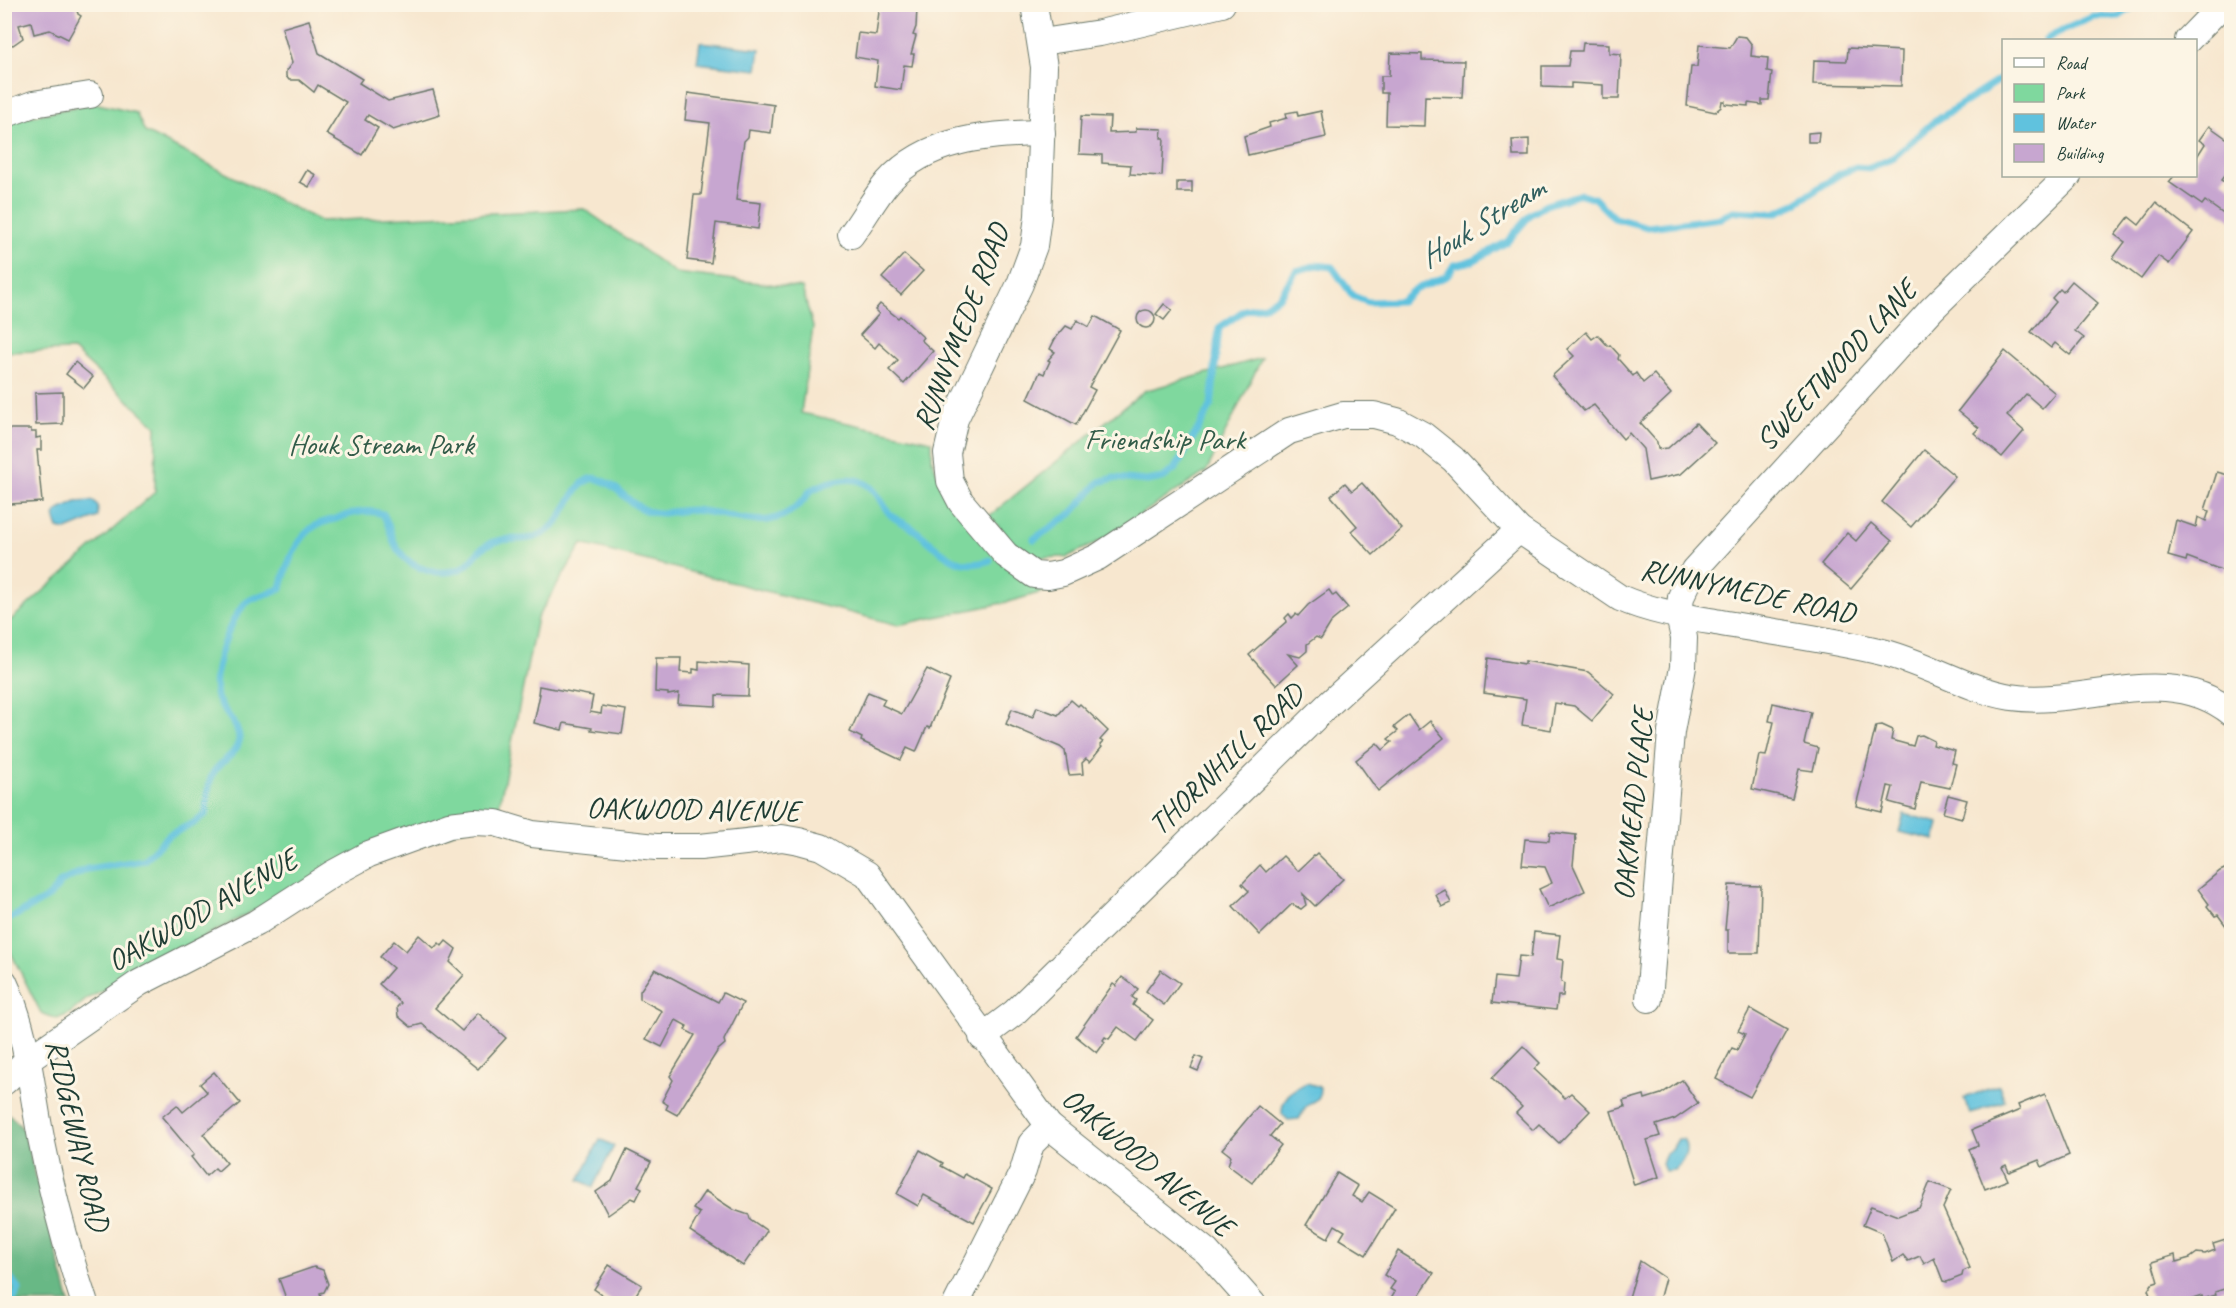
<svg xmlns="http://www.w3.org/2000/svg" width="2236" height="1308" viewBox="0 0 2236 1308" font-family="Caveat,sans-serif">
<rect width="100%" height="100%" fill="#fcf5e5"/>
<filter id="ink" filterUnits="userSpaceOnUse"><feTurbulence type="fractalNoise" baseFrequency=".0167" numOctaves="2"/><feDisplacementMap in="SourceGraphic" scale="12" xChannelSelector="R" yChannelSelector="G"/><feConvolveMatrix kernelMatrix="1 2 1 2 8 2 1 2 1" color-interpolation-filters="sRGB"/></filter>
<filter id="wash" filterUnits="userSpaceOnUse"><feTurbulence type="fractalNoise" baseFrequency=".008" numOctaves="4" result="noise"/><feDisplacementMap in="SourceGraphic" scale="24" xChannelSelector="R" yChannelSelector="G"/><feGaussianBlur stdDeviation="1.35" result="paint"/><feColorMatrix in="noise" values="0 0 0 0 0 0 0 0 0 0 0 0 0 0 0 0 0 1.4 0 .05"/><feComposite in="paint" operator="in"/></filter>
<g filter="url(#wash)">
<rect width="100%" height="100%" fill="#f7e7cf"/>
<g fill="#7fd89e" stroke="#4f8a69" stroke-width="1.5">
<polygon points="94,103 136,113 145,132 320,221 584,209 676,273 802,288 813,327 801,413 932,441 932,460 944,489 1037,587 1049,590 1012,601 898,625 582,544 537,618 497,816 270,902 87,999 69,1014 57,1019 41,1013 5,941 4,626 155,492 156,426 73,350 5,352 5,126 17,119"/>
<polygon points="1262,358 1206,472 1100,541 1067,557 1034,558 1022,552 989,516 1144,391"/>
</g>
<polygon fill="#67b885" stroke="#437a5c" stroke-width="1.5" points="4,1113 9,1114 23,1129 70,1303 5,1303"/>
<g fill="#60c2de" stroke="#408089" stroke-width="1.5">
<polygon points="700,42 760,49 757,70 697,63"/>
<polygon points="93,501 98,506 98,517 66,530 58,528 54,516 57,511 76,502"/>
<polygon points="1904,814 1939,823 1935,840 1899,832"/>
<path d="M1307,1083l13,4 -1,11 -13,9 -7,12 -11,1 -6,-6c-1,-16 11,-26 25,-31z"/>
<polygon points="1999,1085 2005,1101 1970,1114 1964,1098"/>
<polygon points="600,1139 614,1146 593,1187 579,1180"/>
<path d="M1678,1139h5c7,11 1,22 -8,31l-10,1 -3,-7 4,-11 6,-4z"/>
</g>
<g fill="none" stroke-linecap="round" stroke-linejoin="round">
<g stroke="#60c2de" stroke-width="7">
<polyline points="2046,40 2054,34 2093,17 2118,17 2137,4"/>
<polyline points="1034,539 1071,514 1099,482 1114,478 1147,481 1163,478 1176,468 1211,406 1219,328 1245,310 1265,306 1280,296 1296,271 1317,265 1332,267 1353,296 1368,302 1401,301 1414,290 1447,276 1454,265 1473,261 1507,242 1531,214 1546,205 1581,194 1594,198 1614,218 1648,227 1721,218 1733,211 1775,213 1793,205 1840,174 1856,167 1870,168 1893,158 1931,124 2004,77"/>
<path d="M11,918l38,-21 12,-15 26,-13 57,-9 25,-25 25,-12 12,-9c0,-12 2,-31 7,-41 7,-12 24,-18 26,-33 1,-15 -15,-27 -21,-40 -10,-22 11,-83 29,-98 11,-8 22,-7 34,-14 5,-21 13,-46 31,-60 7,-6 18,-7 26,-10 16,-6 29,-9 45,-4 7,11 8,27 16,37 13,19 40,26 61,18 12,-5 16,-18 27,-24 25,-14 43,6 70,-23 10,-12 22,-49 41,-43 20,5 30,26 49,32 15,5 30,-1 45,-1 25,1 51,13 77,10 13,-2 25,-10 35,-20 3,-3 4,-8 8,-10 12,-7 35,-14 48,-9 16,6 20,20 29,32 5,7 17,10 23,15 27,19 42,46 78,32"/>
<polyline points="4,1271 19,1289 11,1304"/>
</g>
</g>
<g id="blocks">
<g fill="#c7a6d0">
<polygon points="4,4 75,4 78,14 81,16 68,39 50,30 34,34 31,22 19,25 23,38 13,45 4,43"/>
<polygon points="880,4 920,4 919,9 917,8 916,27 913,35 916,36 911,54 914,54 912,66 904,65 901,90 875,86 878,61 855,57 858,33 876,35"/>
<polygon points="309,20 319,53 362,79 359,83 388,101 433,90 440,115 393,130 368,115 365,120 378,128 362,155 326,134 346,102 318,85 314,92 299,80 289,80 286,76 286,71 292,63 282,28"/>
<polygon points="1737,36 1746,37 1752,45 1751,56 1768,58 1767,71 1772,72 1769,100 1762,100 1762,105 1748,103 1748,106 1725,104 1725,101 1722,101 1721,107 1715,112 1687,106 1691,67 1697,67 1699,45 1730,48"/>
<polygon points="1583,43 1609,44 1609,53 1621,54 1619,99 1603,99 1603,85 1571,83 1571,88 1542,87 1542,66 1568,66 1570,51 1582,51"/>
<polygon points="1848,48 1902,51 1901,86 1813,84 1814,60 1847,61"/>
<polygon points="1390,53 1422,54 1422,60 1464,61 1462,97 1425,96 1424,126 1386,125 1387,93 1381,93 1381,76 1389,76"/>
<polygon points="688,93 774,105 771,133 749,130 748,137 744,141 736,200 761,203 758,229 716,223 711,263 687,260 694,195 701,195 710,123 685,120"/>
<polygon points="1297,111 1298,116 1321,111 1326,137 1248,155 1244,136 1270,127 1269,123 1287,118 1286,113"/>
<polygon points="1081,116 1110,117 1109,133 1136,132 1136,128 1162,129 1161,138 1164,138 1162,176 1130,174 1131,165 1102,163 1102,155 1079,154"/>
<polygon points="2209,126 2226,138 2232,131 2232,165 2221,180 2232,187 2232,220 2205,201 2202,205 2169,182 2174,176 2196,176 2196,158 2205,144 2199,140"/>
<polygon points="1819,132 1818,142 1808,142 1808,133"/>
<polygon points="1529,139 1529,156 1513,156 1512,140"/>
<polygon points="307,170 316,175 309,187 300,182"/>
<rect x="1177" y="182" width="15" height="10"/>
<polygon points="2156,203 2193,232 2169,264 2158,256 2141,279 2113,258 2125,242 2115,235 2129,217 2139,225"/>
<polygon points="904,254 923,271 901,295 882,278"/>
<polygon points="2072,281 2098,303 2075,331 2084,338 2070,355 2055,343 2051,348 2031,332 2056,302 2052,298 2060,289 2063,292"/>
<polygon points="880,304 898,318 900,316 923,337 921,340 933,351 904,384 889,370 898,360 879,343 875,348 860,335 879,314 875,310"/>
<polygon points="1164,304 1172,310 1164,320 1156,314"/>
<circle cx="1146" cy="319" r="9"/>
<polygon points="1095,316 1120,330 1089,387 1095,390 1076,425 1028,399 1040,372 1044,374 1050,361 1048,360 1055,352 1050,349 1055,339 1066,326 1072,329 1077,320 1089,327"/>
<polygon points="1586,332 1592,339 1598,335 1608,346 1610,345 1619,355 1618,359 1633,376 1636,373 1643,383 1654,374 1671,394 1640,423 1657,442 1658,449 1668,448 1696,423 1715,443 1681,474 1648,481 1643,449 1629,433 1623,439 1594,405 1584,411 1552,376 1574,356 1567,349"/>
<polygon points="2005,351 2055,393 2042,408 2026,394 2007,416 2024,431 2002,457 1974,433 1979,428 1958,411"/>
<polygon points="75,362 93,377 84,388 66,374"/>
<polygon points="63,392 63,424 36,425 35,393"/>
<polygon points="8,429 31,429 31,432 36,432 36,438 41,437 41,450 37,450 42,502 10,504 9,483 4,483 4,451 9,451"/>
<polygon points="1924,450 1955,476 1911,527 1882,502"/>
<polygon points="2217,472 2232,476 2232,557 2229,556 2224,571 2187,557 2186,561 2168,556 2176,520 2196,527 2198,517 2206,521 2209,511 2205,510"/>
<polygon points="1345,483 1352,491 1362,483 1402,529 1373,555 1351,531 1357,526 1331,496"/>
<polygon points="1871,523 1892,541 1851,589 1821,564 1847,533 1856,541"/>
<polygon points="2229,567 2232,567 2232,612 2227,611"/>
<polygon points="1329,590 1333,596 1336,594 1348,608 1332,621 1321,639 1316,637 1307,644 1307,651 1300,657 1288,654 1298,665 1276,685 1249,655 1287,621 1285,618 1289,614 1292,618 1296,614 1298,616 1308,605"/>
<polygon points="656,658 681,658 680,672 693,673 693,669 699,670 699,661 749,665 748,696 716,695 716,706 678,704 679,693 668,695 668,693 655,692"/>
<polygon points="1488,658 1525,664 1525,661 1588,672 1614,694 1592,721 1574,706 1555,703 1551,730 1522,725 1526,699 1484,693"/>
<polygon points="927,669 950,680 930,728 927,727 916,752 907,748 901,760 861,741 862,738 850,732 868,692 885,699 882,705 902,714"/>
<polygon points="539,686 593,696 590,712 601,714 602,706 626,710 622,734 591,730 592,728 564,723 562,730 534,723 540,694 538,694"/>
<polygon points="1071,700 1078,706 1080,704 1108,731 1100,740 1103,742 1100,745 1102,747 1090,762 1086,759 1082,763 1083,774 1069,775 1065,751 1060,747 1006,724 1012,709 1033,717 1037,707 1058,715"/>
<polygon points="1773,703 1811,712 1804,744 1818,748 1813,771 1799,769 1792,798 1752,789 1759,755 1766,756 1774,722 1769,721"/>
<polygon points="1409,715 1419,730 1430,721 1444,738 1378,791 1356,760 1377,743 1383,750 1392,742 1388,739 1398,731 1394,727"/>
<polygon points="1882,725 1893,730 1891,740 1913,746 1916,736 1922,735 1934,741 1933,745 1955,751 1952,763 1956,764 1950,788 1921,782 1915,809 1889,802 1893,787 1888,786 1882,812 1856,806 1876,726"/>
<polygon points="1948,795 1967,800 1962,818 1943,813"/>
<polygon points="1550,832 1576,835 1573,865 1585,891 1548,908 1539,889 1552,883 1545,867 1522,865 1525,839 1549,841"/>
<polygon points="1317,853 1343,879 1315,906 1303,894 1306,905 1301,909 1292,904 1260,935 1233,906 1249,891 1242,884 1260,865 1266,872 1283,856 1298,871"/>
<polygon points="2229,867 2232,872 2232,934 2218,915 2215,916 2207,906 2209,904 2198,889 2220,871"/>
<polygon points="1729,885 1761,886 1759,953 1728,953 1728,930 1725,930"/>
<polygon points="1445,890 1451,903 1442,907 1436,895"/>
<polygon points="1534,932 1560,935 1557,959 1563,960 1561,982 1564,983 1563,996 1558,996 1556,1010 1492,1003 1495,977 1516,979 1519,956 1531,957"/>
<polygon points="419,935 434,948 439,943 442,946 446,941 456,949 450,962 464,975 435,1008 462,1031 478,1013 506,1038 478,1069 422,1024 411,1027 398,1016 397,1007 401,1003 379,984 393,968 380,957 394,941 406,951"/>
<polygon points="655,969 718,1002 723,993 743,1003 724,1040 725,1044 718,1050 677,1115 666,1109 668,1105 662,1101 673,1080 670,1076 695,1035 685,1030 687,1026 676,1020 662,1047 646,1039 662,1011 640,999 640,991"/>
<polygon points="1161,970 1180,983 1164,1005 1146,991"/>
<polygon points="1122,977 1138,989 1132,997 1136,1000 1133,1005 1153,1020 1137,1041 1118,1027 1109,1039 1105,1037 1103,1040 1105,1042 1097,1053 1076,1036 1113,984 1116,986"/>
<polygon points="1750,1009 1787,1030 1750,1097 1716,1079 1732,1048 1737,1050 1745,1034 1738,1031"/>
<polygon points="1523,1046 1540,1063 1534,1069 1565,1098 1571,1093 1590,1111 1559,1143 1539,1124 1533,1130 1516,1113 1522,1107 1492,1078"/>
<polygon points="1196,1056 1203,1059 1198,1071 1191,1068"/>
<polygon points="214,1072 240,1103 203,1134 227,1163 218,1171 215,1168 206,1176 191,1157 194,1155 162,1117 177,1105 183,1112 207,1092 200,1084"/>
<polygon points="1682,1080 1698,1103 1675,1119 1656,1125 1660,1136 1647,1140 1659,1177 1634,1185 1611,1111 1625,1107 1623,1101 1644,1095 1645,1099 1661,1094"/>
<polygon points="2045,1094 2069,1155 2042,1167 2039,1160 2009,1172 2006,1165 2002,1167 2008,1180 1985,1189 1969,1149 1978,1145 1972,1130 2020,1110 2018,1105"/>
<polygon points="1258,1106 1280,1124 1270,1136 1281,1145 1252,1183 1228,1165 1231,1156 1222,1149"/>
<polygon points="627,1150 651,1162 638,1186 642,1188 636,1200 632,1198 608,1215 596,1192 612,1181"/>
<polygon points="920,1150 943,1163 941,1166 963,1178 965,1174 992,1189 974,1222 924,1195 918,1206 897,1194"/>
<polygon points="1337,1173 1358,1186 1352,1196 1362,1202 1369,1192 1395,1208 1366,1255 1340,1239 1345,1231 1335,1225 1328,1238 1306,1225"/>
<polygon points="1930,1182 1951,1190 1943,1208 1970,1268 1963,1271 1962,1276 1947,1282 1943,1281 1934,1258 1924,1264 1920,1256 1908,1261 1903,1255 1893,1262 1882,1233 1863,1225 1871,1206 1898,1216 1919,1208"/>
<polygon points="705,1191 734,1210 749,1215 750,1219 767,1231 743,1266 690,1231 700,1213 693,1209"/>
<polygon points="2232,1238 2232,1292 2227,1288 2215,1292 2216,1295 2203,1299 2202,1296 2187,1301 2188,1304 2148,1304 2151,1298 2148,1290 2152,1284 2158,1282 2152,1262 2175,1255 2176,1262 2190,1258 2197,1253 2205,1254 2215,1250 2213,1244"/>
<polygon points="1398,1251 1434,1273 1413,1304 1388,1304 1395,1292 1390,1289 1395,1282 1384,1275"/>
<polygon points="1640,1261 1665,1278 1658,1304 1627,1304"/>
<polygon points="609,1265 642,1285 630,1304 616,1304 594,1289"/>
<polygon points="314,1267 323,1270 328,1284 324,1292 320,1293 323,1304 288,1304 279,1279"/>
</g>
</g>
</g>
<g filter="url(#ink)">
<use href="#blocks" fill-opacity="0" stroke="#6b786a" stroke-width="1.5"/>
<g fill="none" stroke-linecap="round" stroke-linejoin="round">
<defs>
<g id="minor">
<path d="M1034,4l10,63 -6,149 -4,30 -14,38 -65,135 -8,34 3,28 11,21 45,53 28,20 14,1 15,-3 35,-16 191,-126 54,-16h31l23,6 26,14 30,24 66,71 101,68c32,14 67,19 101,25 52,9 105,16 157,28 45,10 87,38 133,46 74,11 155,-37 221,16"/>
<polyline points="2188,40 2223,4"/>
<polyline points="1042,42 1100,33 1222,4"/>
<polyline points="4,115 33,104 90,95"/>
<path d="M851,235c13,-17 23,-37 37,-53 39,-44 100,-48 154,-49"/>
<path d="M4,982c23,49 27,104 37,156 11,56 26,112 44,166"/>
<polyline points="1649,999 1671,732 1683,667 1684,638 1679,616 1681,597 1694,570 1932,309 2068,176"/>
<polyline points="982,1037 1014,1013 1329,704 1519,530"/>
<polyline points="4,1082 28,1060 139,983 256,923 332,874 369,854 449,825 475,822 496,823 532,834 656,847 700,847 782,838 799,841 821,847 867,874 1049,1126 1207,1252 1253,1304"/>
<polyline points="956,1304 1023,1171 1031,1144 1049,1126"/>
</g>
</defs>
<use href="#minor" stroke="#6b786a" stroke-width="28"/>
<use href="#minor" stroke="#fff" stroke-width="26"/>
</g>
</g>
<g text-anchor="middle" stroke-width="6" stroke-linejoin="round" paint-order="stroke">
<g font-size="30" fill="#1f3d34" stroke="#fcf5e5">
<text transform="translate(961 327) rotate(-69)" y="10">RUNNYMEDE ROAD</text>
<text transform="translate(1836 365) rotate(-47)" y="10">SWEETWOOD LANE</text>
<text transform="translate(1748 591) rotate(12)" y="10">RUNNYMEDE ROAD</text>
<text transform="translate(1226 759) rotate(-44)" y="10">THORNHILL ROAD</text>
<text transform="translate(1633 804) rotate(-84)" y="10">OAKMEAD PLACE</text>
<text transform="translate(693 809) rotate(1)" y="10">OAKWOOD AVENUE</text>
<text transform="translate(202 910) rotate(-30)" y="10">OAKWOOD AVENUE</text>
<text transform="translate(78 1135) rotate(77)" y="10">RIDGEWAY ROAD</text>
<text transform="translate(1148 1162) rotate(40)" y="10">OAKWOOD AVENUE</text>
</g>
<g font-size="30" fill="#325c49" stroke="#fcf5e5">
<text x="1165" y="449">Friendship Park</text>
<text x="381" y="454">Houk Stream Park</text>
</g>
<g font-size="32" font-style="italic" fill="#2f5e5e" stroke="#fcf5e5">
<text transform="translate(1481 222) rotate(-32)" y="11">Houk Stream</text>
</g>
</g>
<rect width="2236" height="1308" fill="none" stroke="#fcf5e5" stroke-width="24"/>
<rect x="2002" y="39" width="195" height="138" fill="#fcf5e5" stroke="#a4ab9e" stroke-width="1.5"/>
<rect x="2014" y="58" width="30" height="9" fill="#ffffff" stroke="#a4ab9e" stroke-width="1.5"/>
<text x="2056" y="69" font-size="18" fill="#1f3d34">Road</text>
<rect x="2014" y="84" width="30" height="18" fill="#7fd89e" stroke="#a4ab9e" stroke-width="1.5"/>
<text x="2056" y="99" font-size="18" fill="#1f3d34">Park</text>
<rect x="2014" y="114" width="30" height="18" fill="#60c2de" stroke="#a4ab9e" stroke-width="1.5"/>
<text x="2056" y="129" font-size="18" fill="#1f3d34">Water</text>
<rect x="2014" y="144" width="30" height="18" fill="#c7a6d0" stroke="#a4ab9e" stroke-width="1.5"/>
<text x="2056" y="159" font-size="18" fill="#1f3d34">Building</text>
</svg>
